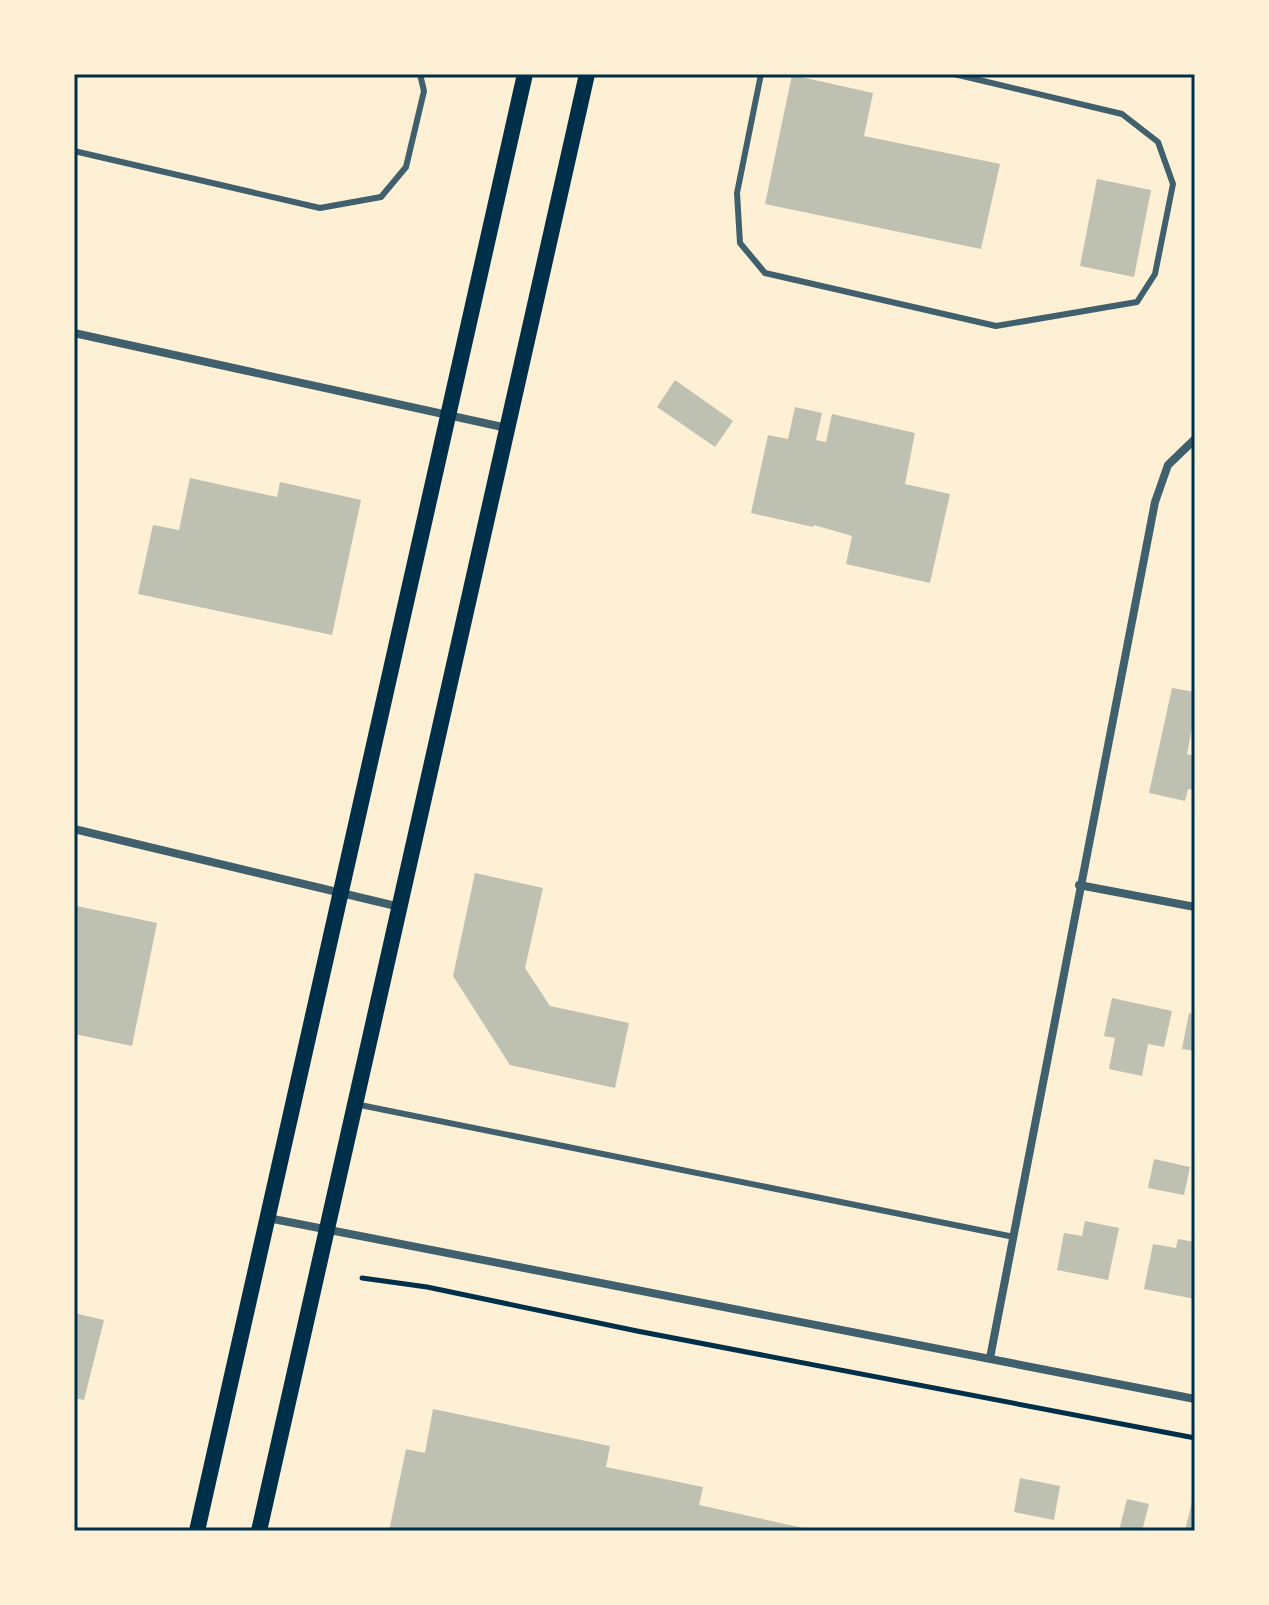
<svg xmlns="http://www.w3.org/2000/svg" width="1269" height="1605" viewBox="0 0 1269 1605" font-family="Rubik,sans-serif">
<rect width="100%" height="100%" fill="#fdf0d5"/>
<g fill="#bec0b2">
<polygon points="792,75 873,93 864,136 1000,164 981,249 765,204"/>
<polygon points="1097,179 1151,190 1134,277 1080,266"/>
<polygon points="675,380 733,421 715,447 657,407"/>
<polygon points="795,407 822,413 816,440 826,442 832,414 915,433 905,484 950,494 930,583 846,564 852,536 814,525 813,527 751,513 768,435 788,439"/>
<polygon points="190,478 277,497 280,482 361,500 332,635 138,594 153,525 179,530"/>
<polygon points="1172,688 1195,692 1195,728 1192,728 1187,754 1195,756 1195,790 1188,789 1185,801 1149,793"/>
<polygon points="475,873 543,888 525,968 550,1006 629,1023 615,1088 510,1065 453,976"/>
<polygon points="77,906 157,923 132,1046 74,1034 74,920"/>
<polygon points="1112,998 1172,1011 1164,1047 1148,1044 1142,1076 1109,1069 1115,1038 1104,1036"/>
<polygon points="1189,1013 1195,1015 1195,1051 1182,1049"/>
<polygon points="1154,1159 1190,1167 1184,1195 1148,1188"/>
<polygon points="1085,1221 1119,1228 1108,1280 1057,1270 1064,1233 1082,1236"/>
<polygon points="1178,1239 1195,1242 1195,1299 1144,1289 1153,1244 1176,1248"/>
<polygon points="74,1313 104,1320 84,1400 74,1398"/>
<polygon points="433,1409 610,1446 606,1467 703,1487 699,1505 817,1531 389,1531 406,1449 425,1453"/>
<polygon points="1020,1478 1060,1486 1054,1520 1014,1512"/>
<polygon points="1127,1499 1149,1504 1142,1531 1119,1531"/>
<polygon points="1192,1502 1195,1503 1195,1531 1185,1531"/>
</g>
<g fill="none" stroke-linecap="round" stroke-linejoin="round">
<polyline stroke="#003049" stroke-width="5" points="362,1278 427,1287 637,1331 1195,1438"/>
<g stroke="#3f606c" stroke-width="6">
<polyline points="761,74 737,193 740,243 765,273 996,326 1137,302 1155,274 1173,184 1158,142 1122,114 954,74"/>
<polyline points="74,151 320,208 381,197 406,167 424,91 420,74"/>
<polyline points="355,1104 1014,1237"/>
</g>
<g stroke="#3f606c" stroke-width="8">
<polyline points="74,333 507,428"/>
<polyline points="74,829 400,907"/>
<polyline points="1079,885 1195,907"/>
<polyline points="268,1218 1195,1399"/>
<polyline points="990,1358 1155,502 1168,465 1195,439"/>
</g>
<g stroke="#003049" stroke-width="16">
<polyline points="197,1531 525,74"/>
<polyline points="259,1531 587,74"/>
</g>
</g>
<rect width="1269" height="1605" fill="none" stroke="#fdf0d5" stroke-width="152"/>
<rect x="76" y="76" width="1117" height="1453" fill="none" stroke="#003049" stroke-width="3"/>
</svg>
